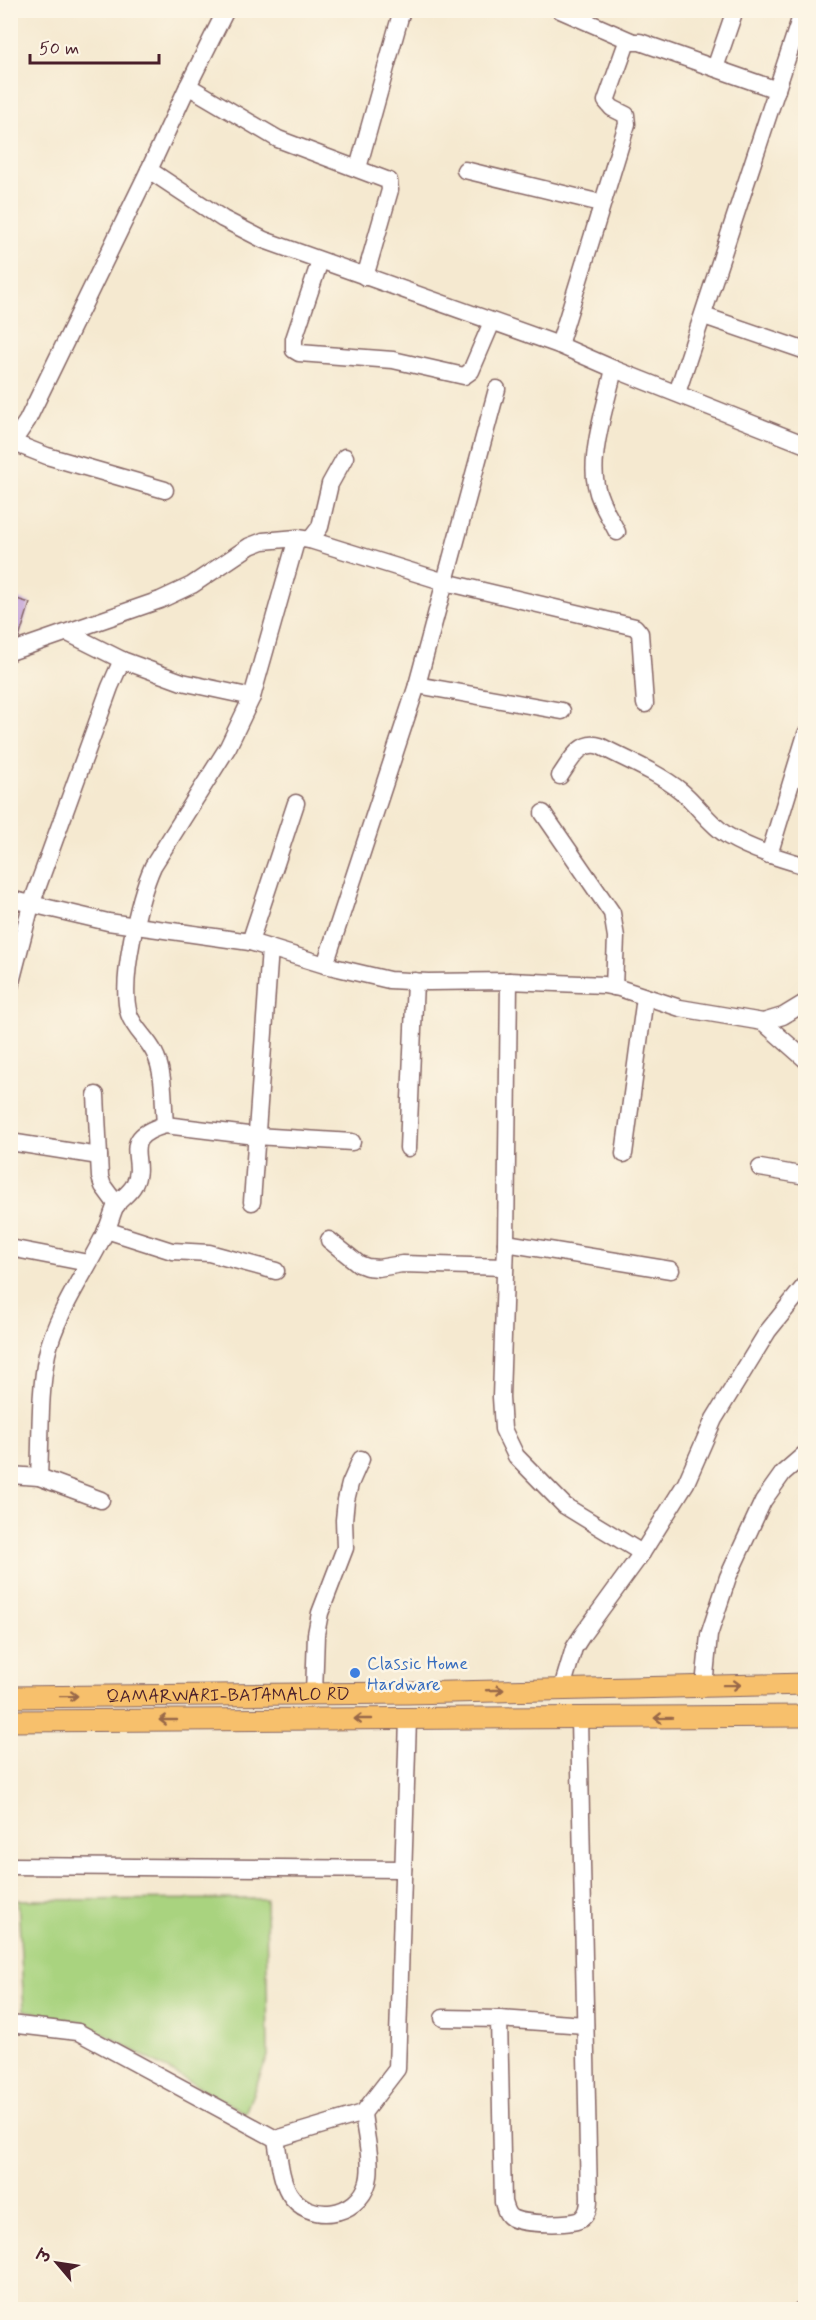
<svg xmlns="http://www.w3.org/2000/svg" width="816" height="2320" viewBox="0 0 816 2320" font-family="Mynerve,'Playpen Sans Deva',sans-serif">
<rect width="100%" height="100%" fill="#fcf5e5"/>
<filter id="ink" filterUnits="userSpaceOnUse"><feTurbulence type="fractalNoise" baseFrequency=".0167" numOctaves="2"/><feDisplacementMap in="SourceGraphic" scale="12" xChannelSelector="R" yChannelSelector="G"/><feConvolveMatrix kernelMatrix="1 2 1 2 8 2 1 2 1" color-interpolation-filters="sRGB"/></filter>
<filter id="wash" filterUnits="userSpaceOnUse"><feTurbulence type="fractalNoise" baseFrequency=".008" numOctaves="4" result="noise"/><feDisplacementMap in="SourceGraphic" scale="24" xChannelSelector="R" yChannelSelector="G"/><feGaussianBlur stdDeviation="1.35" result="paint"/><feColorMatrix in="noise" values="0 0 0 0 0 0 0 0 0 0 0 0 0 0 0 0 0 1.4 0 .05"/><feComposite in="paint" operator="in"/></filter>
<g filter="url(#wash)">
<rect width="100%" height="100%" fill="#f5e9d0"/>
<polygon fill="#a9d37f" stroke="#7a7955" stroke-width="1.5" points="266,1899 268,2056 245,2113 85,2023 24,2010 18,1900"/>
<g id="blocks">
<polygon fill="#bf9dd8" points="10,597 30,603 19,638 10,641"/>
</g>
</g>
<g filter="url(#ink)">
<use href="#blocks" fill-opacity="0" stroke="#866665" stroke-width="1.5"/>
<g fill="none" stroke-linecap="round" stroke-linejoin="round">
<defs>
<g id="minor">
<polyline points="560,10 631,41"/>
<polyline points="715,68 735,10"/>
<polyline points="188,86 278,139 389,181 390,190 365,277"/>
<polyline points="358,168 402,10"/>
<polyline points="149,170 223,219 264,240 559,345 614,369 806,445"/>
<polyline points="465,170 601,203"/>
<polyline points="320,261 294,339 294,350 299,353 393,360 464,376 471,371 492,322"/>
<polyline points="704,316 806,351"/>
<polyline points="559,345 627,124 626,115 612,108 606,101 627,42 640,42 777,90"/>
<path d="M614,369c-7,32 -25,85 -18,116 3,17 13,31 21,47"/>
<polyline points="677,393 803,10"/>
<polyline points="14,443 47,456 165,490"/>
<polyline points="10,446 27,421 149,170 188,86 226,10"/>
<polyline points="310,540 445,582 635,627 640,633 645,704"/>
<polyline points="68,633 122,660"/>
<polyline points="10,652 160,600 192,585 250,546 263,541 297,538"/>
<polyline points="417,685 562,711"/>
<path d="M560,776c10,-14 20,-37 40,-30 27,14 57,26 81,45 17,14 28,33 47,45 24,14 51,22 78,30"/>
<polyline points="543,813 612,913 616,937 614,987"/>
<polyline points="769,855 806,734"/>
<polyline points="10,899 108,922 250,942 325,965 389,980 428,982 509,981 604,985 619,988 680,1008 763,1022 783,1016 806,1002"/>
<polyline points="250,942 296,803"/>
<polyline points="325,965 417,685 497,389"/>
<polyline points="509,981 506,1243 501,1397 503,1429 516,1456 565,1506 642,1553"/>
<polyline points="10,986 31,905 110,687 122,660 182,682 252,697"/>
<polyline points="763,1022 806,1060"/>
<polyline points="96,1095 100,1177 103,1186 117,1205"/>
<polyline points="165,1125 256,1136 352,1142"/>
<polyline points="10,1142 99,1156"/>
<polyline points="408,1148 415,981"/>
<polyline points="624,1154 645,997"/>
<polyline points="760,1168 806,1176"/>
<polyline points="252,1202 270,948"/>
<polyline points="106,1230 172,1251 209,1253 276,1271"/>
<polyline points="329,1240 359,1264 367,1267 378,1268 402,1264 505,1267"/>
<polyline points="506,1243 671,1270"/>
<polyline points="10,1248 88,1263"/>
<polyline points="10,1475 39,1477 101,1500"/>
<path d="M39,1477c2,-41 0,-83 8,-123 9,-41 41,-85 59,-123 4,-8 6,-18 10,-26 5,-7 14,-12 18,-20 14,-26 -18,-46 31,-60 -2,-23 0,-53 -11,-73 -7,-14 -20,-23 -25,-38 -10,-32 10,-117 24,-148l75,-119 24,-50 45,-159 13,2 10,-13 10,-43 15,-27"/>
<polyline points="704,1686 709,1635 728,1577 763,1501 783,1473 806,1453"/>
<polyline points="562,1688 574,1648 583,1634 642,1553 686,1483 714,1419 768,1331 806,1284"/>
<polyline points="314,1694 316,1634 320,1613 345,1548 344,1520 346,1500 350,1484 361,1459"/>
<polyline points="10,1866 403,1869"/>
<path d="M443,2018l56,1 4,183c2,6 3,13 9,16 10,6 60,8 69,1 7,-5 8,-12 8,-20l-10,-480"/>
<polyline points="499,2019 585,2025"/>
<polyline points="10,2024 78,2032 276,2139 363,2113 397,2069 408,1719"/>
<path d="M276,2139c3,17 4,39 13,54 19,31 69,25 79,-11 5,-21 -3,-48 -5,-69"/>
<polyline points="801,2310 806,2308"/>
</g>
<g id="major">
<path id="s1" d="M10,1697l398,-4 398,-9"/>
<polyline points="10,1721 806,1716"/>
</g>
</defs>
<use href="#minor" stroke="#866665" stroke-width="19"/>
<use href="#major" stroke="#866665" stroke-width="23"/>
<use href="#minor" stroke="#fff" stroke-width="16"/>
<use href="#major" stroke="#f7c06c" stroke-width="21"/>
</g>
<defs><path id="oneway-shaft" d="M-6 0H5M1.5-3L5.5 0L1.5 3" fill="none" stroke-width="1.6" stroke-linecap="round" stroke-linejoin="round" transform="scale(1.5)"/></defs>
<g stroke="#986748">
<use href="#oneway-shaft" transform="translate(732 1685) rotate(-1)"/>
<use href="#oneway-shaft" transform="translate(495 1690) rotate(-2)"/>
<use href="#oneway-shaft" transform="translate(69 1696) rotate(-1)"/>
<use href="#oneway-shaft" transform="translate(663 1718) rotate(179)"/>
<use href="#oneway-shaft" transform="translate(363 1719) rotate(180)"/>
<use href="#oneway-shaft" transform="translate(168 1720) rotate(180)"/>
</g>
</g>
<circle fill="#3f7fe0" stroke="#fcf5e5" stroke-width="2" cx="355" cy="1673" r="6"/>
<g text-anchor="middle" stroke-width="5" stroke-linejoin="round" paint-order="stroke">
<g font-size="18" fill="#366cbe" stroke="#fcf5e5" text-anchor="start">
<text x="367" y="1669">Classic Home<tspan x="367" dy="21">Hardware</tspan></text>
</g>
<g font-size="18" fill="#4a1f2b" stroke="#fcf5e5">
<text dy="6" stroke="none"><textPath href="#s1" startOffset="218">QAMARWARI-BATAMALO RD</textPath></text>
</g>
</g>
<rect width="816" height="2320" fill="none" stroke="#fcf5e5" stroke-width="36"/>
<g transform="translate(57 2263) rotate(299)" stroke="#fcf5e5" stroke-width="4.5" paint-order="stroke">
<path d="M0-4.5L10 22L0 15L-10 22Z" fill="#4a1f2b"/>
<text y="-9" font-size="16" font-weight="bold" text-anchor="middle" fill="#4a1f2b">उ</text>
</g>
<path d="M30 54v9h129v-9" fill="none" stroke="#4a1f2b" stroke-width="3"/>
<text x="39" y="54" font-size="18" fill="#4a1f2b" stroke="#fcf5e5" stroke-width="4.5" paint-order="stroke">50 m</text>
</svg>
